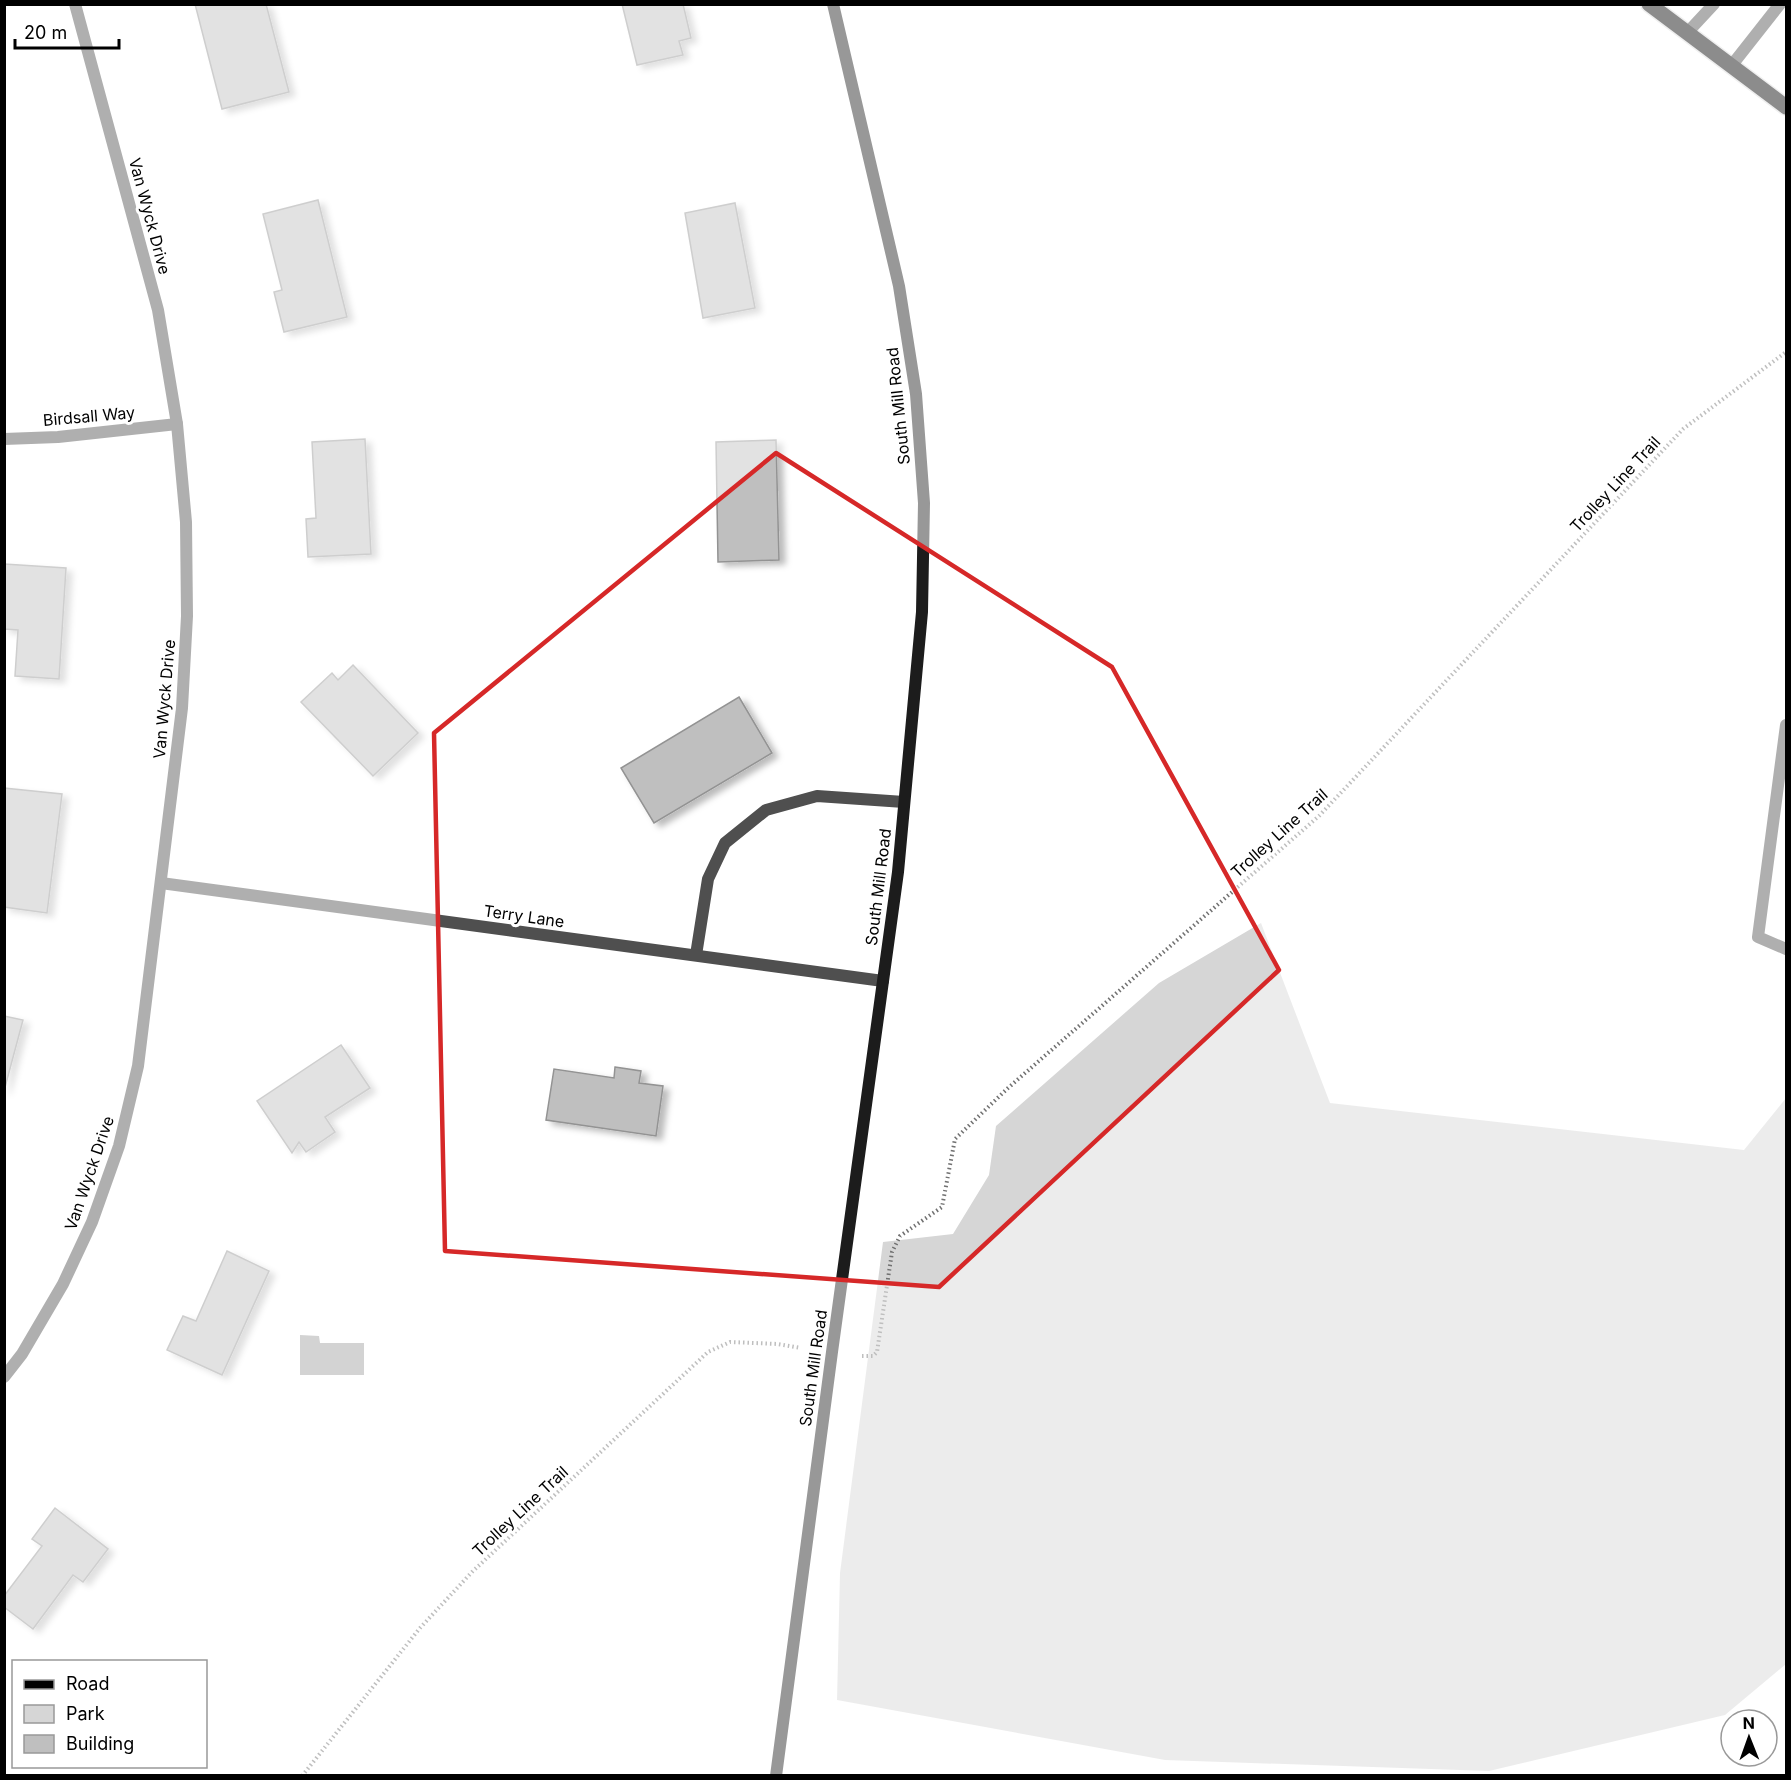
<svg xmlns="http://www.w3.org/2000/svg" width="1791" height="1780" viewBox="0 0 1791 1780" font-family="Inter,sans-serif">
<defs>
<filter id="shadow"><feDropShadow dx="6" dy="4" stdDeviation="3" flood-color="#0004"/></filter>
</defs>
<rect width="100%" height="100%" fill="#fff"/>
<polygon fill="#d6d6d6" points="1261,923 1330,1103 1744,1150 1786,1098 1786,1664 1725,1715 1489,1771 1165,1760 837,1700 840,1573 883,1242 953,1234 989,1175 996,1126 1159,983"/>
<polygon fill="#9d9d9d" points="300,1335 319,1336 320,1343 364,1343 364,1375 300,1375"/>
<g fill="#bfbfbf" stroke="#939393" stroke-width="1.5" filter="url(#shadow)">
<polygon points="195,4 266,4 289,92 222,109"/>
<polygon points="622,4 683,4 691,38 679,41 683,55 637,65"/>
<polygon points="318,200 347,317 284,332 274,292 282,290 263,214"/>
<polygon points="735,203 755,308 703,318 685,213"/>
<polygon points="365,439 371,554 308,557 306,519 316,518 312,442"/>
<polygon points="776,440 779,560 718,562 716,442"/>
<polygon points="4,564 66,568 59,679 15,676 18,630 4,629"/>
<polygon points="353,665 418,733 373,776 301,702 332,673 338,680"/>
<polygon points="739,697 772,753 654,823 621,768"/>
<polygon points="4,788 62,794 47,913 4,907"/>
<polygon points="4,1016 23,1020 4,1091"/>
<polygon points="341,1045 370,1088 325,1117 335,1132 306,1152 299,1142 292,1153 257,1101"/>
<polygon points="615,1067 641,1071 639,1083 663,1086 656,1136 546,1120 554,1069 614,1078"/>
<polygon points="227,1251 269,1271 222,1375 167,1350 183,1316 196,1321"/>
<polygon points="55,1508 108,1549 83,1582 73,1575 33,1629 4,1607 4,1596 42,1546 32,1539"/>
</g>
<g fill="none" stroke-linecap="round" stroke-linejoin="round">
<defs>
<polyline id="primary" points="1649,4 1786,107"/>
</defs>
<use href="#primary" stroke="#dbdbdb" stroke-width="18"/>
<g stroke="#717171" stroke-width="4" stroke-dasharray="1.5 3" stroke-linecap="butt">
<polyline points="862,1356 873,1356 877,1352 892,1252 900,1236 942,1207 955,1139 1008,1088 1319,816 1683,429 1786,352"/>
<polyline points="302,1776 420,1628 472,1572 708,1352 730,1342 778,1344 801,1348"/>
</g>
<g stroke="#4f4f4f" stroke-width="12">
<polyline points="1687,33 1714,4"/>
<polyline points="1732,65 1780,4"/>
<polyline points="1786,725 1758,937 1786,949"/>
<polyline points="696,955 708,879 725,843 766,810 817,796 904,802"/>
</g>
<g stroke="#4f4f4f" stroke-width="12">
<polyline points="4,439 58,437 177,424"/>
<polyline points="161,883 883,981"/>
<polyline points="4,1377 22,1354 63,1284 92,1222 119,1146 138,1066 182,708 187,616 186,522 177,424 158,310 75,4"/>
</g>
<polyline stroke="#1c1c1c" stroke-width="12" points="776,1776 832,1352 898,872 922,612 924,503 916,394 899,286 833,4"/>
<use href="#primary" stroke="#000" stroke-width="15"/>
</g>
<path d="M0 0H1791V1780H0ZM776,453l336,214 167,303 -340,317 -494,-36 -11,-518z" fill="#fff" fill-opacity=".55" fill-rule="evenodd"/>
<path fill="none" stroke="#d62828" stroke-width="4.5" stroke-linejoin="round" d="M776,453l336,214 167,303 -340,317 -494,-36 -11,-518z"/>
<g text-anchor="middle" stroke-width="6" stroke-linejoin="round" paint-order="stroke">
<g font-size="16" fill="#000" stroke="#fff">
<text transform="translate(150 216) rotate(75)" y="6">Van Wyck Drive</text>
<text transform="translate(898 406) rotate(-96)" y="6">South Mill Road</text>
<text transform="translate(89 416) rotate(-5)" y="6">Birdsall Way</text>
<text transform="translate(1615 484) rotate(-47)" y="6">Trolley Line Trail</text>
<text transform="translate(164 699) rotate(-85)" y="6">Van Wyck Drive</text>
<text transform="translate(1279 833) rotate(-42)" y="6">Trolley Line Trail</text>
<text transform="translate(878 887) rotate(-83)" y="6">South Mill Road</text>
<text transform="translate(524 916) rotate(8)" y="6">Terry Lane</text>
<text transform="translate(89 1173) rotate(-71)" y="6">Van Wyck Drive</text>
<text transform="translate(813 1368) rotate(-82)" y="6">South Mill Road</text>
<text transform="translate(520 1511) rotate(-43)" y="6">Trolley Line Trail</text>
</g>
</g>
<rect width="1791" height="1780" fill="none" stroke="#000000" stroke-width="12"/>
<rect x="12" y="1660" width="195" height="108" fill="#ffffff" stroke="#999999" stroke-width="1.5"/>
<rect x="24" y="1680" width="30" height="9" fill="#000000" stroke="#999999" stroke-width="1.5"/>
<text x="66" y="1690" font-size="18" fill="#000000">Road</text>
<rect x="24" y="1705" width="30" height="18" fill="#d6d6d6" stroke="#999999" stroke-width="1.5"/>
<text x="66" y="1720" font-size="18" fill="#000000">Park</text>
<rect x="24" y="1735" width="30" height="18" fill="#bfbfbf" stroke="#999999" stroke-width="1.5"/>
<text x="66" y="1750" font-size="18" fill="#000000">Building</text>
<g transform="translate(1749 1738) rotate(359)"><circle r="28" fill="#ffffff" stroke="#999999" stroke-width="1.5"/>
<path d="M0-4.5L10 22L0 15L-10 22Z" fill="#000000"/>
<text y="-9" font-size="16" font-weight="bold" text-anchor="middle" fill="#000000">N</text>
</g>
<path d="M15 39v9h104v-9" fill="none" stroke="#000000" stroke-width="3"/>
<text x="24" y="39" font-size="18" fill="#000000" stroke="#ffffff" stroke-width="4.5" paint-order="stroke">20 m</text>
</svg>
